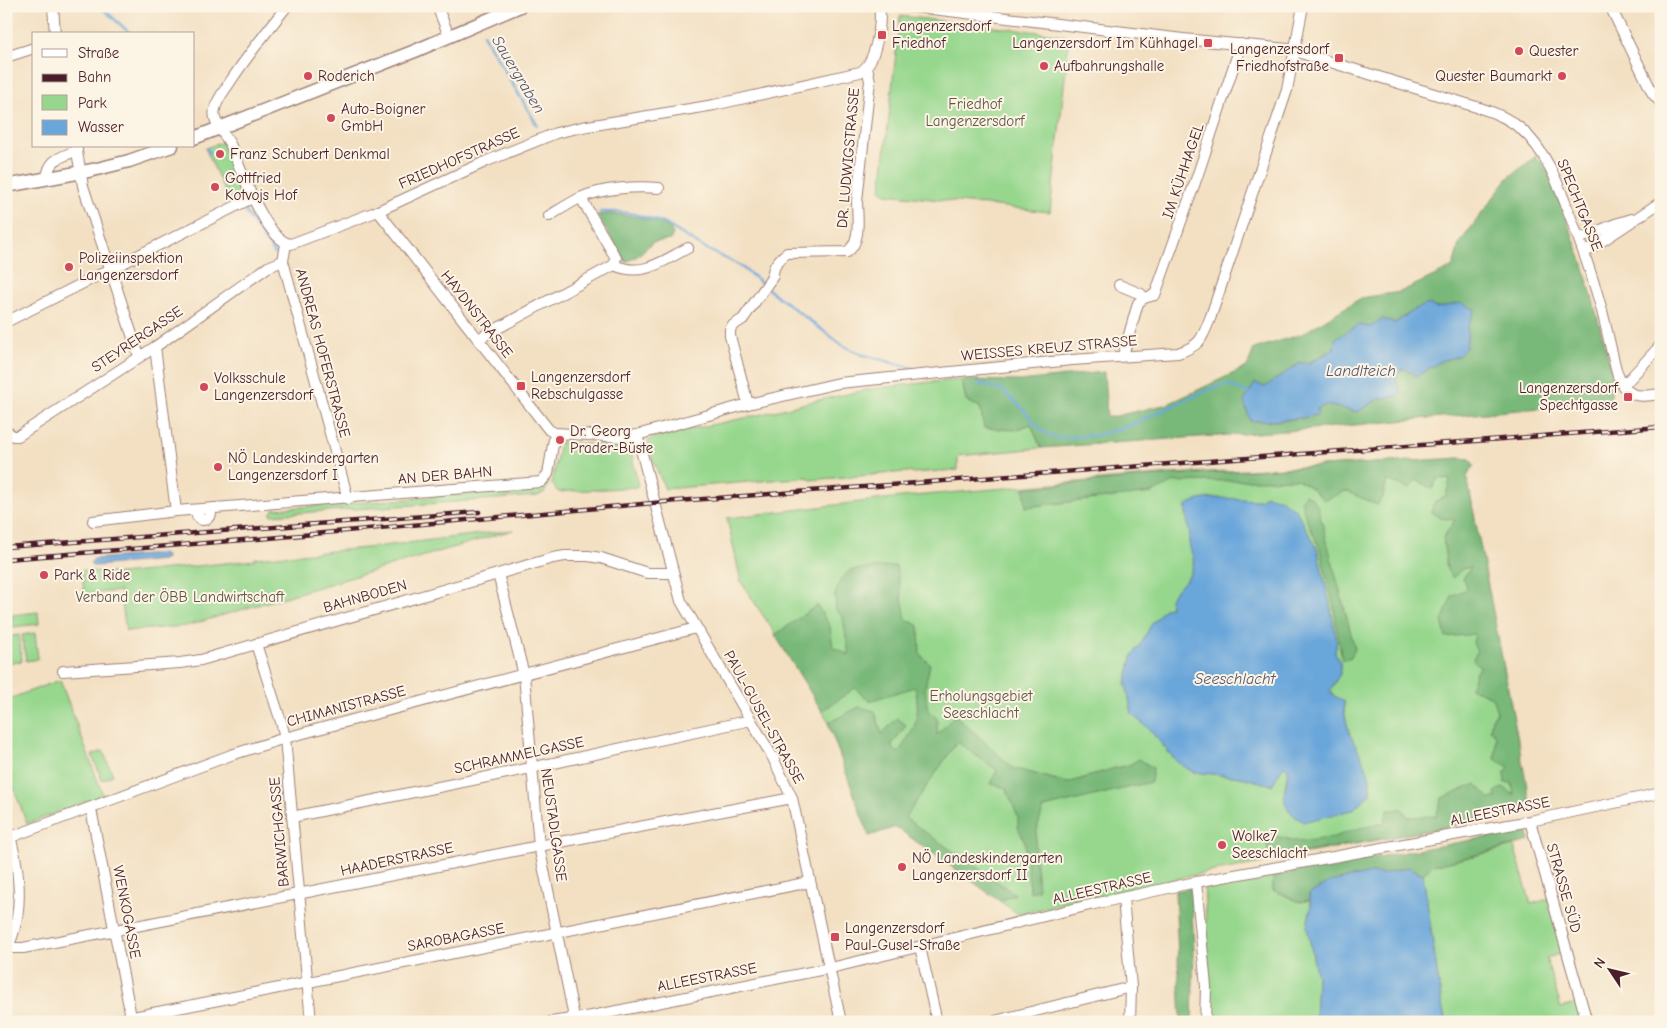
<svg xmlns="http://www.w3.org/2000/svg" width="1667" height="1028" viewBox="0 0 1667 1028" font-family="'Comic Neue',sans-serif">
<rect width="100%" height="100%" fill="#fcf5e5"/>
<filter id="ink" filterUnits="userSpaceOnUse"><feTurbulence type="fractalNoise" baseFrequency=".02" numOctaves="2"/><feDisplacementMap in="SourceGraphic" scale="10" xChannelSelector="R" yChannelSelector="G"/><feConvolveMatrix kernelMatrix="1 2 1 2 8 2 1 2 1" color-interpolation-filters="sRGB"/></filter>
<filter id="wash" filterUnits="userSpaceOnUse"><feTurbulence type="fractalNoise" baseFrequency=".0096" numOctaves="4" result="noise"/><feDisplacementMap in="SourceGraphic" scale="20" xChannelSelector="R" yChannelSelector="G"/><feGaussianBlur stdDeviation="1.12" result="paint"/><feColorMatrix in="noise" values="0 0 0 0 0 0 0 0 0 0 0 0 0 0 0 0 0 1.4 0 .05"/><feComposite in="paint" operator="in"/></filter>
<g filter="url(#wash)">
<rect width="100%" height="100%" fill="#f3e0c3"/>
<g fill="#96d78d" stroke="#707b5c" fill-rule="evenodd">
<polygon points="900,16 1064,35 1069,41 1050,212 886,194 881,190"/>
<polygon points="223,142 243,195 230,202 205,148"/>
<polygon points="962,380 966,401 980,406 1015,430 1031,424 1041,448 958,456 958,470 912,473 906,472 810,480 809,477 665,489 647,445 649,440 653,437 759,415 814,401 871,389 931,382"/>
<polygon points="560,442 623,447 632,455 638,487 558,492 552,484"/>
<path d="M1456,459l66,345 -12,11 -239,45h-5l-4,3 -53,9 -191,42 -122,-87 -27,9 -33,-102 -54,-90 -41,-62 -14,-64 175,-21 267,-23zM1209,498l51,2 57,48 14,61 6,32 -2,11 5,11v11l-10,16 4,6 10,6c0,23 10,44 22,64l-82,26 4,-23 -4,-4 -12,20 -31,-8 -48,-5 -16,-10 -29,-34 -16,-14 -6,-30 6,-27 38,-50 2,-13 7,-5 11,-15 5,-16 -6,-15 1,-12 -4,-17v-8z"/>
<polygon points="550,480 545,492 538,496 271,515 271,512 274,509 526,490 537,488"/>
<polygon points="513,530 186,626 126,631 120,591 84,594 82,570 120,574 254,560 255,558 366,548"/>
<polygon points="38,612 39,624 13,627 12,615"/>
<polygon points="35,633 38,659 26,661 22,635"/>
<polygon points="19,635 22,661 10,663 7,637"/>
<polygon points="60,680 103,795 27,824 6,767 6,700"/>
<polygon points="103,751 113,775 102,780 92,755"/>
<polygon points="1514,846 1531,904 1552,898 1566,952 1546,958 1561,1008 1581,1002 1587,1022 1446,1022 1442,1006 1423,874 1434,864 1441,864"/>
<polygon points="1273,876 1273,890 1300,902 1309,900 1311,906 1307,927 1317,977 1315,1022 1209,1022 1210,987 1204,886"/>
</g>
<g fill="#78b878" stroke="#616c52" fill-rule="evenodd">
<path d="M1536,156l10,11 11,27 26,70 29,107 -1,26 -5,5 -306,28 -259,18 -10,-24 -16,6 -31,-2 -4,-21 -14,-6 -4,-21 58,1 84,-9 3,46 61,-14 79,-37 7,-18 48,-15 59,-36 39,-6 53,-25 6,-23 48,-65zM1446,307l29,2 -7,17 -2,22 -8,8 -17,5 -24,15 -14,-8 -9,9 6,14 -1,5 -20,3 -22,13 -32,-7 -23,13 -23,3h-29l5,-38 9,4 70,-38 1,-10 36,-12 11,-8 13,4 22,-15z"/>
<path d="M608,214c14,0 50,5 61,14 1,0 4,6 4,6l-3,6 -17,2 -17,15 -10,5 -29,-47z"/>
<polygon points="1460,458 1470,459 1474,466 1470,471 1467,477 1531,807 1521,806 1512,815 1270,859 1265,834 1302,842 1334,837 1360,828 1384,823 1388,810 1402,809 1408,817 1436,816 1442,798 1476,784 1489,798 1496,798 1495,792 1503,787 1514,795 1512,783 1505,783 1504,774 1509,767 1495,759 1496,736 1490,729 1492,718 1497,712 1492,697 1470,688 1476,672 1480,667 1473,659 1477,652 1473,643 1475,634 1446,637 1442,621 1452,596 1467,589 1463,579 1471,567 1462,569 1453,578 1447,570 1443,538 1455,520 1440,518 1432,512 1433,504 1446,495 1450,480 1438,478 1432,489 1416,480 1409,489 1387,480 1383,497 1377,505 1346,491 1324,500 1311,488 1297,479 1174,482 1152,493 1026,507 1024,488 1173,475"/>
<polygon points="1305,494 1311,497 1318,507 1355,649 1351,657 1342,661 1334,608 1320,549 1306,518 1301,501"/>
<path d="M896,566l10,53 13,7 1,28 10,10 -5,24 3,23 9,7v17l18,-20 58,53 55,15 47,-15 14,-3 10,-6 14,9 -2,14 -107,26c-13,31 -8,50 -6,82l-8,2 -5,-49 -7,-16v-10l-12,-29 -15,-4 6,-14 -40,-28 -52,76 110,76 -15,7 -104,-74 -27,9 -41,-113 31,-16 16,4 7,23 15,-16 9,7 -15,21 7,7c18,-27 23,-33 17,-66l-46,14 -14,-13 -33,23 -47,-76 42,-30 13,22 3,20 16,8 -6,-37 -7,-8 -1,-15 6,-16 9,-9z"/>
<polygon points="1527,830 1530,841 1441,864 1434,864 1423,874 1408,867 1383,874 1370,873 1309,894 1309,900 1300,902 1273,890 1273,876"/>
<polygon points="1191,888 1194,952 1192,1022 1181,1022 1175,891"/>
</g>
<g fill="#69a6da" stroke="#5a6282">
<path d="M1461,303l14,6 -7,17 -2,22 -8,8 -17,5 -24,15 -14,-8 -8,9 5,14 -1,5 -20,3 -22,13 -32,-7 -8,4v6c-23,5 -44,6 -67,6l-6,-20 11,-18 10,4 35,-24h10l24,-14 1,-10 24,-14 12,2 11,-8 13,4 22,-15 12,-4 7,4z"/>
<path d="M1266,495l14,4 16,11 21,38 14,61 6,32 -2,11 5,11v11l-10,16 4,6 10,5v11l5,20 17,34 4,12v16l-18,16 -49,12c-28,-18 -16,-26 -15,-53l-4,-3c-5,5 -7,13 -12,19l-31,-8 -48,-5 -16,-10 -29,-34 -16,-14 -6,-30 6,-27 10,-15 9,-17 12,-15 7,-3c-4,-15 16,-22 21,-35 6,-16 -1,-17 -2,-31 0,-4 1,-8 0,-12 -2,-8 -3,-15 -3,-23 17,-13 53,-6 74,-6z"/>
<polygon points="162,554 166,556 166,558 163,560 95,566 92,566 90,563 94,559"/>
<polygon points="1408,867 1423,874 1442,1006 1446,1022 1315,1022 1317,977 1307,927 1311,906 1309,894 1330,882 1370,873 1383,874"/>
</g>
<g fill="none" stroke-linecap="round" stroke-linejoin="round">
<g stroke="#69a6da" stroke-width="2.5">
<polyline points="100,6 131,34"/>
<polyline points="483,34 537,125"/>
<polyline points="194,124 195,125"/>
<polyline points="207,148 210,153"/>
<polyline points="244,210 275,254"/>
<polyline points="600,212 619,212 634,214 664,223 704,248 739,265 764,285"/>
<polyline points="768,289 842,345 860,354 912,368"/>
<polyline points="978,383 1002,390 1021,407 1041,430 1055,438 1096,435 1121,429 1217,386 1228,385 1249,393"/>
</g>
</g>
</g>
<g filter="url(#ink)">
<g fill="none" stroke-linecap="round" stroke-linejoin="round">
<defs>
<g id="minor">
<polyline points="53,6 55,34"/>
<path d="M287,6c-20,25 -39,49 -57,76 -5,8 -13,17 -15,27 -4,13 11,26 16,37 9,21 35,96 60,98l87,-33 109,-50 69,-28 26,-6 132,-22 146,-33c16,-8 22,-50 19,-66"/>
<polyline points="437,6 449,36"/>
<path d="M907,6l276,33 105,10 195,60c13,4 26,10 37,19 25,21 38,55 49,85 12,31 23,62 32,94 6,22 10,44 16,66 9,26 20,24 44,21"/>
<polyline points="1610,6 1653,94 1661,103"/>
<polyline points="6,57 34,48"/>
<polyline points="76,146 83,186 139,356"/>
<path d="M47,178c2,-20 14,-20 30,-28"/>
<path d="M378,211l171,219 6,3 68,4 14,-2 111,-31 91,-21 233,-23 106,-7c24,-8 24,-15 33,-37l76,-226 16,-84"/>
<path d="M549,216c10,-6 21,-13 31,-18 22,-10 56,-12 79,-10"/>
<polyline points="1579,239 1615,224 1632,219"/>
<polyline points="286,244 283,261 348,499"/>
<polyline points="1584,253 1661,202"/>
<path d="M614,265c29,13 48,-4 74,-17"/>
<polyline points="1119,285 1141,294 1144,298"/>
<polyline points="6,322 252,198"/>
<polyline points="478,339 614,265 616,258 614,255 581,198"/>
<polyline points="155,347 176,511"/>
<polyline points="1123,356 1138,303 1144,298 1155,295 1198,174 1241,44"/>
<polyline points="1623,386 1661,345"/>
<path d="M748,404l-18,-68v-6l2,-4 11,-7 30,-43c-1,-10 6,-17 14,-23l60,-1c15,-10 10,-36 10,-51l13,-120 -3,-14"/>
<polyline points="6,431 13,436 18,436 155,347 268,267 283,261"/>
<polyline points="637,435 681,601 773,758 792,798 841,1022"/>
<polyline points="196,510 197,516 202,520 207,519 211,514 210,509"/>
<polyline points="93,521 176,511 541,482 548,474 555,433"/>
<polyline points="498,574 524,675 539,846 575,1022"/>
<polyline points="256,644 282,725 285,738 311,1022"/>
<polyline points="63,671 180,663 201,660 553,558 565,556 588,556 601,558 647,573 673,573"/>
<polyline points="91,809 132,1022"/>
<polyline points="292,817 531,768 751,720"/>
<polyline points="1530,821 1587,1022"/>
<path d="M6,824c14,40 20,88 0,127"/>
<polyline points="11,837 231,755 285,738 696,628"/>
<polyline points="1196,882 1206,987 1205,1022"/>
<polyline points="1123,898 1131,987 1130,1022"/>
<polyline points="920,947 937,1022"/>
<polyline points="6,948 23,948 111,931 539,846 792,798"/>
<polyline points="108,1022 810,882"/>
<polyline points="551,1022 592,1016 835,967 1094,904 1196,882 1530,821 1661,793"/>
<polyline points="991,1022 1131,987"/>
</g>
<g id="major">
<polyline points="194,138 415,51 520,6"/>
<polyline points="6,186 93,170 129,161 172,146"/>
</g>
</defs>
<use href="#minor" stroke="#9e8077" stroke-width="12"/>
<use href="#major" stroke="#9e8077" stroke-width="15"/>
<use href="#minor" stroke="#fff" stroke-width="10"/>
<use href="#major" stroke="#fff" stroke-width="12"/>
<defs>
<g id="rail">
<polyline points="6,547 479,512"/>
<polyline points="6,559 269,538 664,502 1661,427"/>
</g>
</defs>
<use href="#rail" stroke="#4a1f2b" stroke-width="4.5"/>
<use href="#rail" stroke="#fcf5e5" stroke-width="2.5" stroke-dasharray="8" stroke-linecap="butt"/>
</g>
</g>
<g fill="#d1495b" stroke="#fcf5e5" stroke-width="2">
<rect x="877" y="30" width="10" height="10" rx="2.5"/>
<rect x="1203" y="38" width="10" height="10" rx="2.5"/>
<circle cx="1519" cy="51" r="5"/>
<rect x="1334" y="53" width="10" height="10" rx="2.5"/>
<circle cx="1044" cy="66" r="5"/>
<circle cx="308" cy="76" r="5"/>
<circle cx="1562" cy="76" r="5"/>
<circle cx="331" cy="118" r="5"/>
<circle cx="220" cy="154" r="5"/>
<circle cx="215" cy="187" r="5"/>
<circle cx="69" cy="267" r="5"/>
<rect x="516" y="381" width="10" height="10" rx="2.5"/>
<circle cx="204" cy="387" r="5"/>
<rect x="1623" y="392" width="10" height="10" rx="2.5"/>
<circle cx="560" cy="440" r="5"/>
<circle cx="218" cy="467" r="5"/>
<circle cx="44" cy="575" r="5"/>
<circle cx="1222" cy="845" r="5"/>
<circle cx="902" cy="867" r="5"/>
<rect x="830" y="932" width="10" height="10" rx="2.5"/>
</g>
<g text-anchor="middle" stroke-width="4" stroke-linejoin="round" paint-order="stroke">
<g font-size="15" fill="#4a1f2b" stroke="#fcf5e5" text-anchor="start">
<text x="892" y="31">Langenzersdorf<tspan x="892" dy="17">Friedhof</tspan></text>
<text x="1198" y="48" text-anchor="end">Langenzersdorf Im Kühhagel</text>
<text x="1329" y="54" text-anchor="end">Langenzersdorf<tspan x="1329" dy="17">Friedhofstraße</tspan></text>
<text x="1529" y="56">Quester</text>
<text x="1054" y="71">Aufbahrungshalle</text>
<text x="318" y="81">Roderich</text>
<text x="1552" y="81" text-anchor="end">Quester Baumarkt</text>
<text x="341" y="114">Auto-Boigner<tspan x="341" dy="17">GmbH</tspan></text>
<text x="230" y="159">Franz Schubert Denkmal</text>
<text x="225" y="183">Gottfried<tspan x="225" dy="17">Kotvojs Hof</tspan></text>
<text x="79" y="263">Polizeiinspektion<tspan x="79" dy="17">Langenzersdorf</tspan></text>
<text x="531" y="382">Langenzersdorf<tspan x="531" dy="17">Rebschulgasse</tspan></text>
<text x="214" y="383">Volksschule<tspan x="214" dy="17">Langenzersdorf</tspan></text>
<text x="1618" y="393" text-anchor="end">Langenzersdorf<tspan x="1618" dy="17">Spechtgasse</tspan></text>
<text x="570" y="436">Dr. Georg<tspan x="570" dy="17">Prader-Büste</tspan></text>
<text x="228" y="463">NÖ Landeskindergarten<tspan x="228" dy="17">Langenzersdorf I</tspan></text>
<text x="54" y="580">Park &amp; Ride</text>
<text x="1232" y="841">Wolke7<tspan x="1232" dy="17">Seeschlacht</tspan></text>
<text x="912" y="863">NÖ Landeskindergarten<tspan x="912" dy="17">Langenzersdorf II</tspan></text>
<text x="845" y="933">Langenzersdorf<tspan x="845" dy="17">Paul-Gusel-Straße</tspan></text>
</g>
<g font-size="15" fill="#615648" stroke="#fcf5e5">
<text x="975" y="109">Friedhof<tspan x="975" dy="17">Langenzersdorf</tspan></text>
<text x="180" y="602">Verband der ÖBB Landwirtschaft</text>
<text x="981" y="701">Erholungsgebiet<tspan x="981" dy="17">Seeschlacht</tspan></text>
</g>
<g font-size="15" fill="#4a1f2b" stroke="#fcf5e5">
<text transform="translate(459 158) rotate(-24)" y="5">FRIEDHOFSTRASSE</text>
<text transform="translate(848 158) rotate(-85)" y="5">DR. LUDWIGSTRASSE</text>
<text transform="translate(1183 171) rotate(-71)" y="5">IM KÜHHAGEL</text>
<text transform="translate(1580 205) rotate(68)" y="5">SPECHTGASSE</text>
<text transform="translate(477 314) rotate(52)" y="5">HAYDNSTRASSE</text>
<text transform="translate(137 339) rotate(-34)" y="5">STEYRERGASSE</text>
<text transform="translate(1049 348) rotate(-5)" y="5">WEISSES KREUZ STRASSE</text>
<text transform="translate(323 353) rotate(75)" y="5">ANDREAS HOFERSTRASSE</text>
<text transform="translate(445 475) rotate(-5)" y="5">AN DER BAHN</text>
<text transform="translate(365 596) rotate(-16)" y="5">BAHNBODEN</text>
<text transform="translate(346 706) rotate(-15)" y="5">CHIMANISTRASSE</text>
<text transform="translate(764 717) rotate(61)" y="5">PAUL-GUSEL-STRASSE</text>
<text transform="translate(519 755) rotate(-12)" y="5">SCHRAMMELGASSE</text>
<text transform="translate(1500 811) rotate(-11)" y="5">ALLEESTRASSE</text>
<text transform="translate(554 825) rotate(82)" y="5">NEUSTADLGASSE</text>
<text transform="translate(279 832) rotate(-95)" y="5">BARWICHGASSE</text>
<text transform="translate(397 859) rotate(-12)" y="5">HAADERSTRASSE</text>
<text transform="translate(1102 888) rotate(-13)" y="5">ALLEESTRASSE</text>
<text transform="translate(1564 888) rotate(74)" y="5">STRASSE SÜD</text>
<text transform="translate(127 912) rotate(79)" y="5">WENKOGASSE</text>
<text transform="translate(456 937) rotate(-11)" y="5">SAROBAGASSE</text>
<text transform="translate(707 977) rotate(-11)" y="5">ALLEESTRASSE</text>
</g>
<g font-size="16" font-style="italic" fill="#565571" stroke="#fcf5e5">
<text transform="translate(519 74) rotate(59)" y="6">Sauergraben</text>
<text x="1361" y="376">Landlteich</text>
<text x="1235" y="684">Seeschlacht</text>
</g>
</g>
<rect width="1667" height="1028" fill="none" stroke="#fcf5e5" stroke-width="25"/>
<rect x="32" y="32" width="162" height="115" fill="#fcf5e5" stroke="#b59f9b"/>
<rect x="42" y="49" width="25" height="8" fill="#ffffff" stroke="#b59f9b"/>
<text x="78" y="58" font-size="15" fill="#4a1f2b">Straße</text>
<rect x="42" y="74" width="25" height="8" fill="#4a1f2b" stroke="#b59f9b"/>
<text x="78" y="82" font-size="15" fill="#4a1f2b">Bahn</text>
<rect x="42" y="95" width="25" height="15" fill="#96d78d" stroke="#b59f9b"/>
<text x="78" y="108" font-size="15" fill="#4a1f2b">Park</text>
<rect x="42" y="120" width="25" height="15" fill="#69a6da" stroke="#b59f9b"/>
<text x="78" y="132" font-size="15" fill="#4a1f2b">Wasser</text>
<g transform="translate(1610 970) rotate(305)" stroke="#fcf5e5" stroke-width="4" paint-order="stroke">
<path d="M0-4L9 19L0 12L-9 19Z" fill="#4a1f2b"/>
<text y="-8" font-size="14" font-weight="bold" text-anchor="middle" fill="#4a1f2b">N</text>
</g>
</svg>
